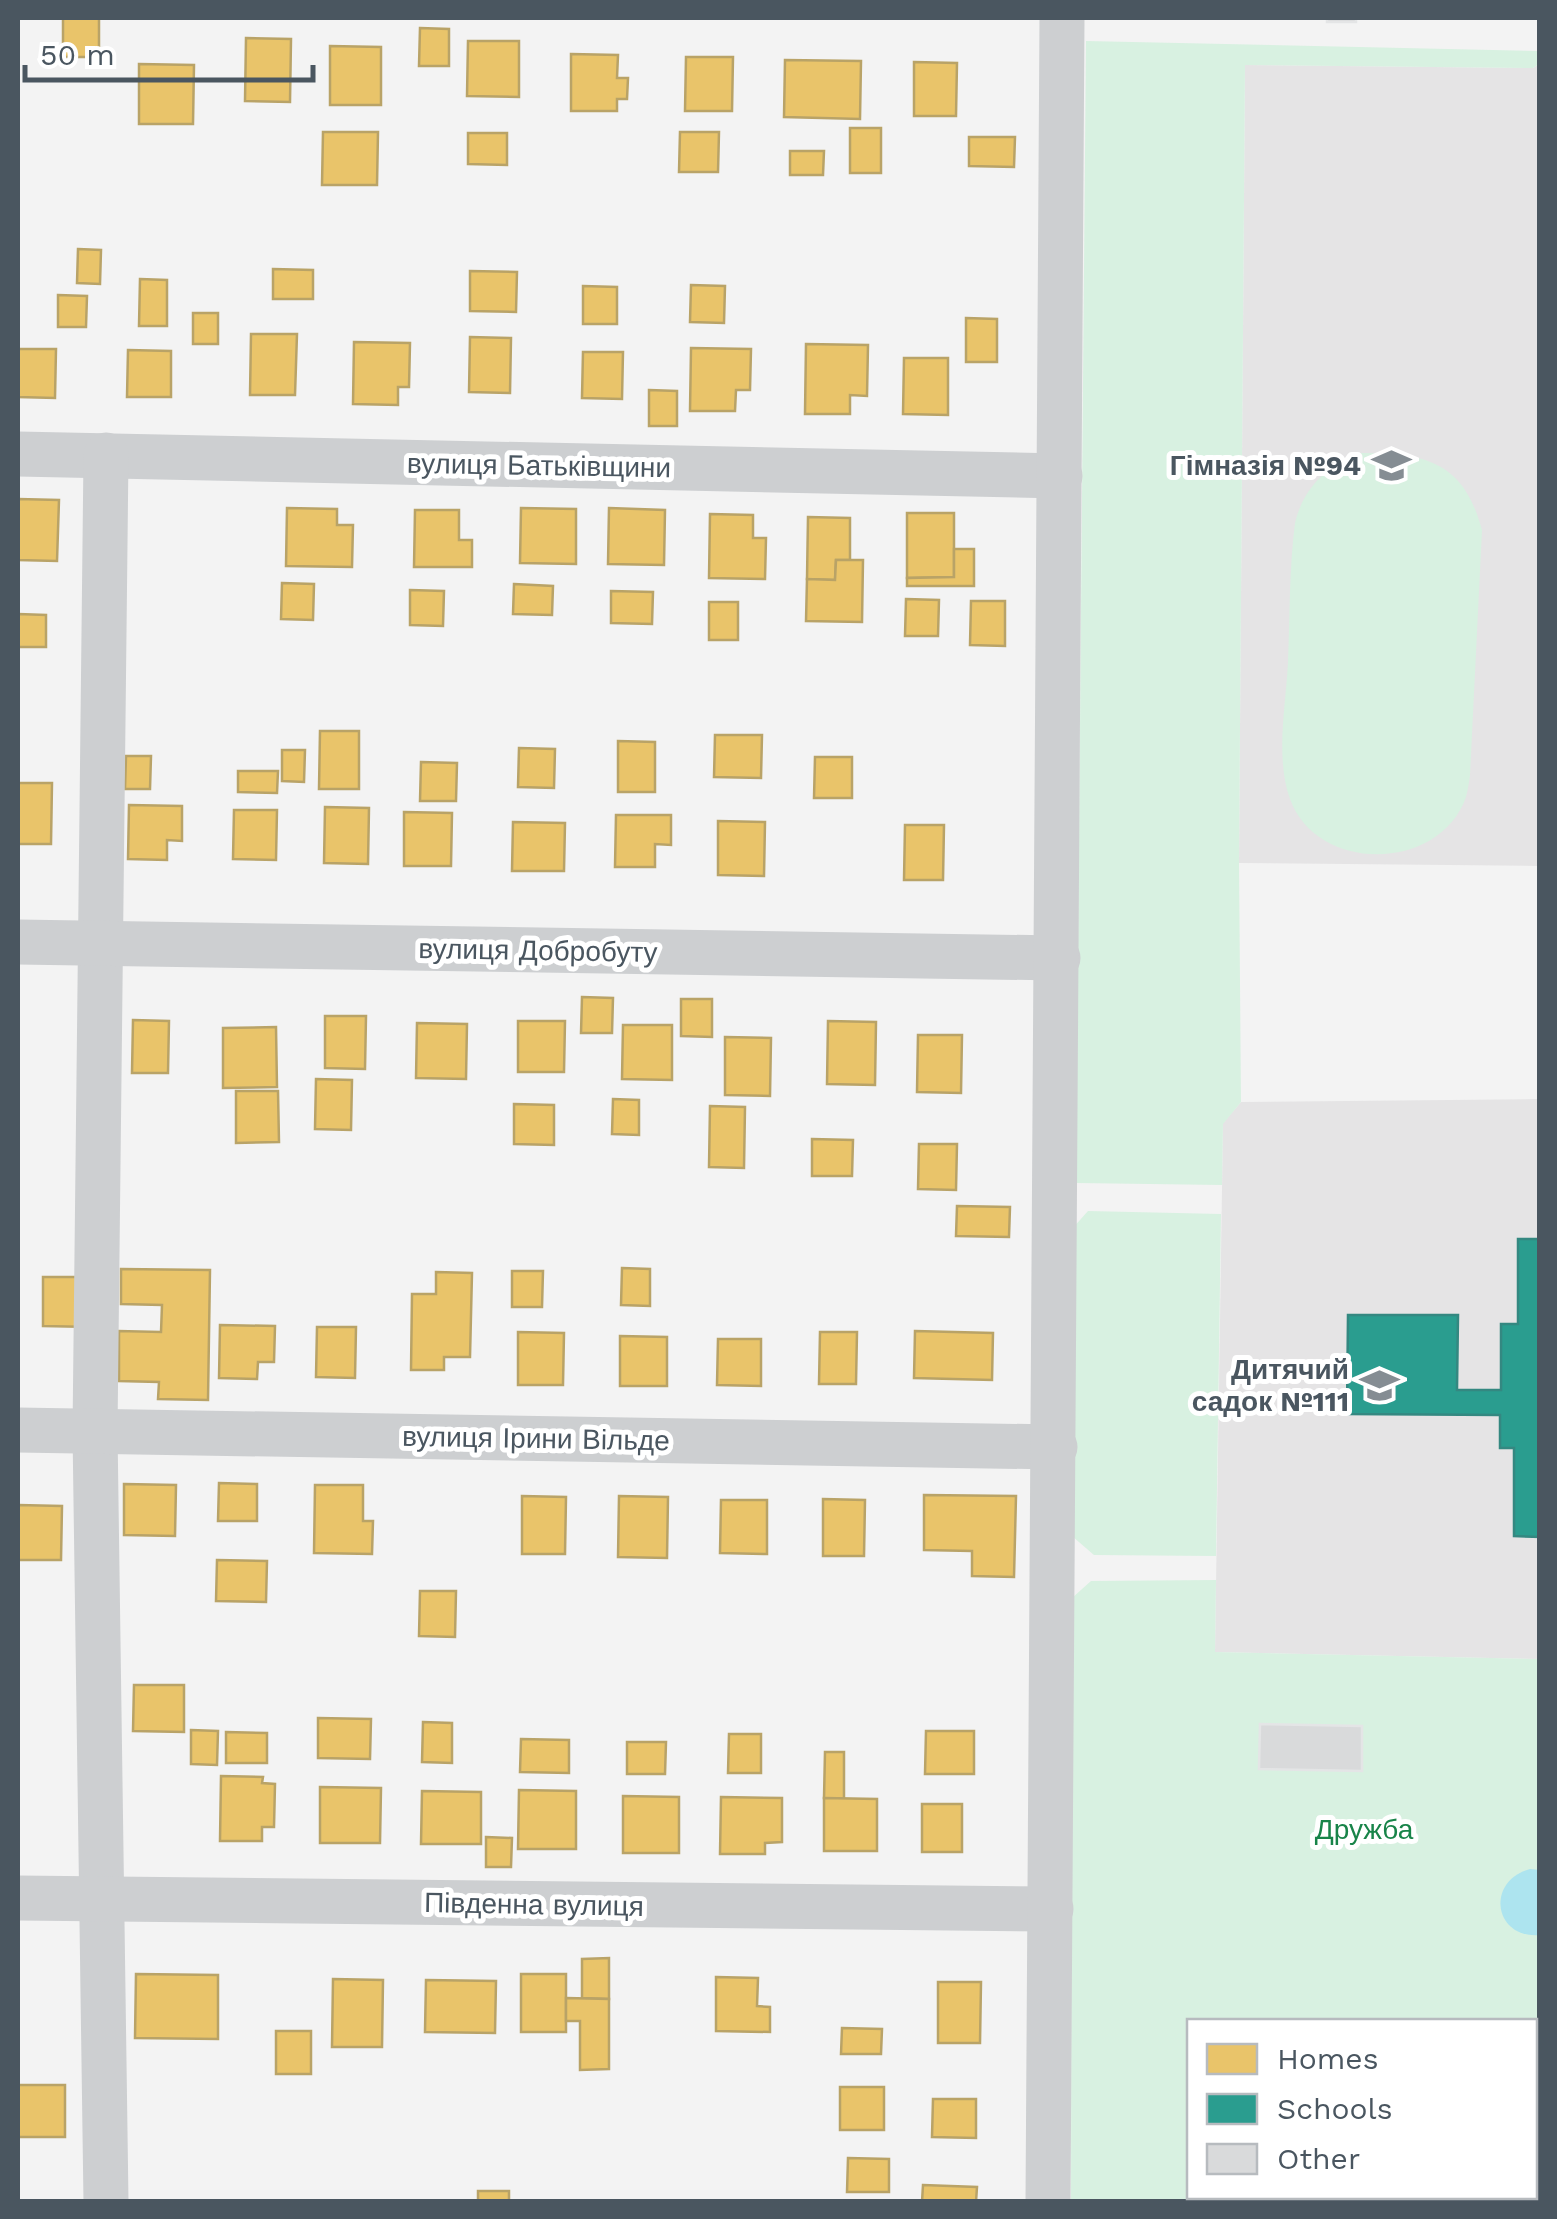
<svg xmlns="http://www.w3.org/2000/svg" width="1557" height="2219" viewBox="0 0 1557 2219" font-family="'Work Sans',sans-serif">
<rect width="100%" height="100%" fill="#f3f3f3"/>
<g fill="#e5e4e5">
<polygon points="1539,64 1539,866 1239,863 1245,65 1533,68"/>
<polygon points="1539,1099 1539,1659 1215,1652 1223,1123 1241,1102"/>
</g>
<g fill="#d8f1e1" fill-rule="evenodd">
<polygon points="1086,41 1539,51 1539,64 1533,68 1245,65 1239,863 1241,1102 1223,1124 1222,1185 1076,1183"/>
<path d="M1356,453c67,0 107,6 126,77l-12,245c-1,7 -2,15 -4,22 -26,75 -149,77 -176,2 -15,-41 -4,-94 -2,-137 2,-46 1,-93 7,-139 8,-34 30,-55 61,-70z"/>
<polygon points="1088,1211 1221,1214 1216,1556 1094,1555 1072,1536 1072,1229"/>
<path d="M1216,1580l-1,72 324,7v542h-468l1,-603 19,-17zM1190,2022h344v174h-344z"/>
</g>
<path fill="#ade4ef" d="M1530,1869l10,1 -1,65c-45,4 -54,-54 -9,-66z"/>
<g fill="#e9c46a" stroke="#b9a367" stroke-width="2.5">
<rect x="63" y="18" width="36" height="39"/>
<polygon points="420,28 449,29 449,66 419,66"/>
<polygon points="246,38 291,39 290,102 245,101"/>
<polygon points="468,41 519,41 519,97 467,96"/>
<polygon points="330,46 381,47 381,105 330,105"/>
<polygon points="571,54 618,55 617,78 628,78 627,99 617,99 617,111 571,111"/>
<polygon points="686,57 733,57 732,111 685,111"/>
<polygon points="785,60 861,61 860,119 784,117"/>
<polygon points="914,62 957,63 956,116 914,116"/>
<polygon points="139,64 194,65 193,124 139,124"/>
<rect x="850" y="128" width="31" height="45"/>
<polygon points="323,132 378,132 377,185 322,185"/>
<polygon points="680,132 719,132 718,172 679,172"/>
<polygon points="468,133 507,133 507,165 468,164"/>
<polygon points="969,137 1015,137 1014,167 969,166"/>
<polygon points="790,151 824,151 823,175 790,175"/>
<polygon points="78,249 101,250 100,284 77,283"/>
<polygon points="273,269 313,270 313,299 273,299"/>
<polygon points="470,271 517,272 516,312 470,311"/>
<polygon points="140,279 167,280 167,326 139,326"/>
<polygon points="691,285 725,286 724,323 690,322"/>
<polygon points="583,286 617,287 617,324 583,324"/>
<polygon points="58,295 87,296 86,327 58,327"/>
<rect x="193" y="313" width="25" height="31"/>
<polygon points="966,318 997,319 997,362 966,362"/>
<polygon points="251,334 297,334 295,395 250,395"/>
<polygon points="470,337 511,338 510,393 469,392"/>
<polygon points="354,342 410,343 409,387 398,387 398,405 353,404"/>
<polygon points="806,344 868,345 867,396 850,395 850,414 805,414"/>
<polygon points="691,348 751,349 750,390 736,390 735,411 690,411"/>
<polygon points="18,349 56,349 55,398 18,397"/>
<polygon points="128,350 171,351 171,397 127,397"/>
<polygon points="583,352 623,352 622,399 582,398"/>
<polygon points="904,358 948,358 948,415 903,414"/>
<polygon points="649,390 677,391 677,426 649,426"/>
<polygon points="18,499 59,500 57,561 18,560"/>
<polygon points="287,508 337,509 337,525 353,525 352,567 286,566"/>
<polygon points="521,508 576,509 576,564 520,563"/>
<polygon points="609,508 665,510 664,565 608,564"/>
<polygon points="415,510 459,510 459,540 472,540 472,567 414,567"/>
<polygon points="907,513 954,513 954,577 907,578"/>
<polygon points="710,514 753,515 753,538 766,538 765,579 709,578"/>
<polygon points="808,517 850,518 850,560 836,560 835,580 807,579"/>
<polygon points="954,549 974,549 974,586 907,586 907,578 954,577"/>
<polygon points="836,560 863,560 862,622 806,621 807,579 835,580"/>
<polygon points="282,583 314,584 313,620 281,619"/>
<polygon points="514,584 553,586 552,615 513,614"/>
<polygon points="410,590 444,591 443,626 410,625"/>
<polygon points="611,591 653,592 652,624 611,623"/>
<polygon points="906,599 939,600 938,636 905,636"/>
<polygon points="971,601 1005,601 1005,646 970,645"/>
<rect x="709" y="602" width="29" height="38"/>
<polygon points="18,614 46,615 46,647 18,647"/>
<polygon points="320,731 359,731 359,789 319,789"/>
<polygon points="715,735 762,735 761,778 714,777"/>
<polygon points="618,741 655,742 655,792 618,792"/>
<polygon points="519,748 555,749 554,788 518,787"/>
<polygon points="282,750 305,750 304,782 282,781"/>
<polygon points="126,756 151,756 150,789 125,789"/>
<polygon points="815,757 852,757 852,798 814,798"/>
<polygon points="421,762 457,763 456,801 420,801"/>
<polygon points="238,771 278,771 277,793 238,792"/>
<polygon points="18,783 52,783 51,844 18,844"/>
<polygon points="129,805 182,806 182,841 167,840 167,860 128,859"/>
<polygon points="325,807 369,808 368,864 324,863"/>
<polygon points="234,810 277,810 276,860 233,859"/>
<polygon points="404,812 452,813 451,866 404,866"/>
<polygon points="616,815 671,815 671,845 655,844 655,867 615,867"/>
<polygon points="718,821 765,822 764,876 718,875"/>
<polygon points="513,822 565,823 564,871 512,871"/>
<polygon points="905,825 944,825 943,880 904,880"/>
<polygon points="582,997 613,998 612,1033 581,1033"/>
<polygon points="681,999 712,999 712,1037 681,1036"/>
<polygon points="325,1016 366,1016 365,1069 325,1068"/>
<polygon points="133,1020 169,1021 168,1073 132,1073"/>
<polygon points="518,1021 565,1021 564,1072 518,1072"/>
<polygon points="828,1021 876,1022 875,1085 827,1084"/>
<polygon points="417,1023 467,1024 466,1079 416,1078"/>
<polygon points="623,1025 672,1025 672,1080 622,1079"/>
<polygon points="276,1027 277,1087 223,1088 223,1028"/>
<polygon points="918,1035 962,1035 961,1093 917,1092"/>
<polygon points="725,1037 771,1038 770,1096 725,1095"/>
<polygon points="316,1079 352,1080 351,1130 315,1129"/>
<polygon points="236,1091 278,1091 279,1142 236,1143"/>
<polygon points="613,1099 639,1100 639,1135 612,1134"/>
<polygon points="514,1104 554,1105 554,1145 514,1144"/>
<polygon points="710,1106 745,1107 744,1168 709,1167"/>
<polygon points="812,1139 853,1140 852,1176 812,1176"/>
<polygon points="919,1144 957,1144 956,1190 918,1189"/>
<polygon points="957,1206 1010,1207 1009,1237 956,1236"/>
<polygon points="622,1268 650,1269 650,1306 621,1305"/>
<polygon points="121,1269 210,1270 208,1400 158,1399 159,1382 119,1381 119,1331 161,1332 162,1305 121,1304"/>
<polygon points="512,1271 543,1271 542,1307 512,1307"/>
<polygon points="436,1272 472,1273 470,1357 444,1357 444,1370 411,1370 412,1294 436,1294"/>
<polygon points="43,1277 92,1277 91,1327 43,1326"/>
<polygon points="220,1325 275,1326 274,1362 258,1362 257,1379 219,1378"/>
<polygon points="317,1327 356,1327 355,1378 316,1377"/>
<polygon points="915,1331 993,1333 992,1380 914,1378"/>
<polygon points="518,1332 564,1333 563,1385 518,1385"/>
<polygon points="820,1332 857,1332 856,1384 819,1384"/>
<polygon points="620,1336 667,1337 667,1386 620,1386"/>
<polygon points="718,1339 761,1339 761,1386 717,1385"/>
<polygon points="219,1483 257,1484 257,1521 218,1521"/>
<polygon points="124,1484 176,1485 175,1536 124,1535"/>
<polygon points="315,1485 363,1485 363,1521 373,1521 372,1554 314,1553"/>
<polygon points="924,1495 1016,1496 1014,1577 972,1576 972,1551 924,1550"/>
<polygon points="522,1496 566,1497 565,1554 522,1554"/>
<polygon points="619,1496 668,1497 667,1558 618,1557"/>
<polygon points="823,1499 865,1500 864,1556 823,1556"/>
<polygon points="721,1500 767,1500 767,1554 720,1553"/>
<polygon points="18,1505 62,1506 61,1560 18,1560"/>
<polygon points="217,1560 267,1561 266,1602 216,1601"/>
<polygon points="420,1591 456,1591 455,1637 419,1636"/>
<polygon points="134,1685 184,1685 184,1732 133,1731"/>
<polygon points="318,1718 371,1719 370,1759 318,1758"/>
<polygon points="423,1722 452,1723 452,1763 422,1762"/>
<polygon points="191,1730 218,1731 217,1765 191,1764"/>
<polygon points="926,1731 974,1731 974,1774 925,1774"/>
<polygon points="226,1732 267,1733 267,1763 226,1763"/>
<polygon points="729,1734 761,1734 761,1773 728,1773"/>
<polygon points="521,1739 569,1740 569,1773 520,1772"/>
<polygon points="627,1742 666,1742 665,1774 627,1774"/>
<polygon points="825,1752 844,1752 844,1799 824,1798"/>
<polygon points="221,1776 263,1777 262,1783 275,1784 274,1827 262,1827 262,1841 220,1841"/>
<polygon points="320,1787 381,1788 380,1843 320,1843"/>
<polygon points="519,1790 576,1791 576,1849 518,1849"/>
<polygon points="422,1791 481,1792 481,1844 421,1844"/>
<polygon points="623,1796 679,1797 679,1853 623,1853"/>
<polygon points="721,1797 782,1798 782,1842 765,1843 765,1854 720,1854"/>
<polygon points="824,1798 877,1799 877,1851 824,1851"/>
<rect x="922" y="1804" width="40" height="48"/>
<polygon points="486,1837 512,1838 511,1867 486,1867"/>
<polygon points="609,1958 609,1999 582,1998 582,1959"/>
<polygon points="136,1974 218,1975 218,2039 135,2038"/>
<rect x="521" y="1974" width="45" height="58"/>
<polygon points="716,1977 758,1978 757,2006 770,2007 770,2032 716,2031"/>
<polygon points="333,1979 383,1980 382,2047 332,2047"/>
<polygon points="426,1980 496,1981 495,2033 425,2032"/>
<polygon points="938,1982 981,1982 980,2043 938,2043"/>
<polygon points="566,1998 609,1999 609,2069 580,2070 580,2021 566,2021"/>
<polygon points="842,2028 882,2029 881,2054 841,2054"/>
<rect x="276" y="2031" width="35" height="43"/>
<rect x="18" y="2085" width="47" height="52"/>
<rect x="840" y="2087" width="44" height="43"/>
<polygon points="933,2099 976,2099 976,2138 932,2137"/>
<polygon points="848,2158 889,2159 889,2192 847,2192"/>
<polygon points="923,2185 977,2187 976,2202 922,2202"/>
<rect x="478" y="2191" width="31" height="11"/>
</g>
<polygon fill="#2a9d8f" stroke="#348881" stroke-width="2.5" points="1518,1239 1540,1239 1540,1537 1514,1536 1514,1448 1500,1448 1500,1415 1347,1414 1348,1315 1458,1315 1457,1390 1501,1390 1501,1324 1518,1324"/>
<g fill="#d9dadb" stroke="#e4e5e6" stroke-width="2.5">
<rect x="1327" y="18" width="29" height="4"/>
<polygon points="1260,1724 1362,1726 1362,1771 1259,1769"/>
</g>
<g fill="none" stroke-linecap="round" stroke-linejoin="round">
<g stroke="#cdcfd1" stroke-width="45">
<polyline points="18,454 1060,476"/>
<polyline points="106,455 95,1431 106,2202"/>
<polyline points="18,942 1058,958"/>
<polyline points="18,1430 1055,1447"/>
<polyline points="18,1898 1051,1909"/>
<polyline points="1048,2202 1062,18"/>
</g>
</g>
<defs>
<symbol id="school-bare" viewBox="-9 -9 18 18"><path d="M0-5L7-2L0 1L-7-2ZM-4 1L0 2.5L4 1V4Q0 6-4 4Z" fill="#858d93" stroke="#fff" stroke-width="2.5" paint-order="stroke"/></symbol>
</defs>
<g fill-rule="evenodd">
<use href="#school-bare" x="1364" y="438" width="55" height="55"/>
<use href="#school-bare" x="1352" y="1358" width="55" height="55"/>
</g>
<g text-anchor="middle" stroke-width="10" stroke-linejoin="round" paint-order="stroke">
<g font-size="28" fill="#4a5660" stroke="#fff">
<text transform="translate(539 465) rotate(1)" y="10">вулиця Батьківщини</text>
<text transform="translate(538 950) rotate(1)" y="10">вулиця Добробуту</text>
<text transform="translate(536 1438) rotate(1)" y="10">вулиця Ірини Вільде</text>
<text transform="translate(534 1904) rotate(1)" y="10">Південна вулиця</text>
</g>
<g font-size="28" font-weight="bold" fill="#4a5660" stroke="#fff" text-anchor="end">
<text x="1361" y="475">Гімназія №94</text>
<text x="1349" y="1379">Дитячий<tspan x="1349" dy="32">садок №111</tspan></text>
</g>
<g font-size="28" fill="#188449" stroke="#fff">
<text x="1364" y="1839">Дружба</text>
</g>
</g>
<rect width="1557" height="2219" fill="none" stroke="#4a5660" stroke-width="40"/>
<rect x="1187" y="2019" width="350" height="180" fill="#ffffff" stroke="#b7bbbf" stroke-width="2.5"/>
<rect x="1207" y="2044" width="50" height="30" fill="#e9c46a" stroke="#b7bbbf" stroke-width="2.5"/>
<text x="1277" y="2069" font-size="30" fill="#4a5660">Homes</text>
<rect x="1207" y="2094" width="50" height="30" fill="#2a9d8f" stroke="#b7bbbf" stroke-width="2.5"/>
<text x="1277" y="2119" font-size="30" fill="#4a5660">Schools</text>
<rect x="1207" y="2144" width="50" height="30" fill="#d9dadb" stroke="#b7bbbf" stroke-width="2.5"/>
<text x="1277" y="2169" font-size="30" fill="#4a5660">Other</text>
<path d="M25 65v15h288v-15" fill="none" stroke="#4a5660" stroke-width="5"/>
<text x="40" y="65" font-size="30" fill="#4a5660" stroke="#ffffff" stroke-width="8" paint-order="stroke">50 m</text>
</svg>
